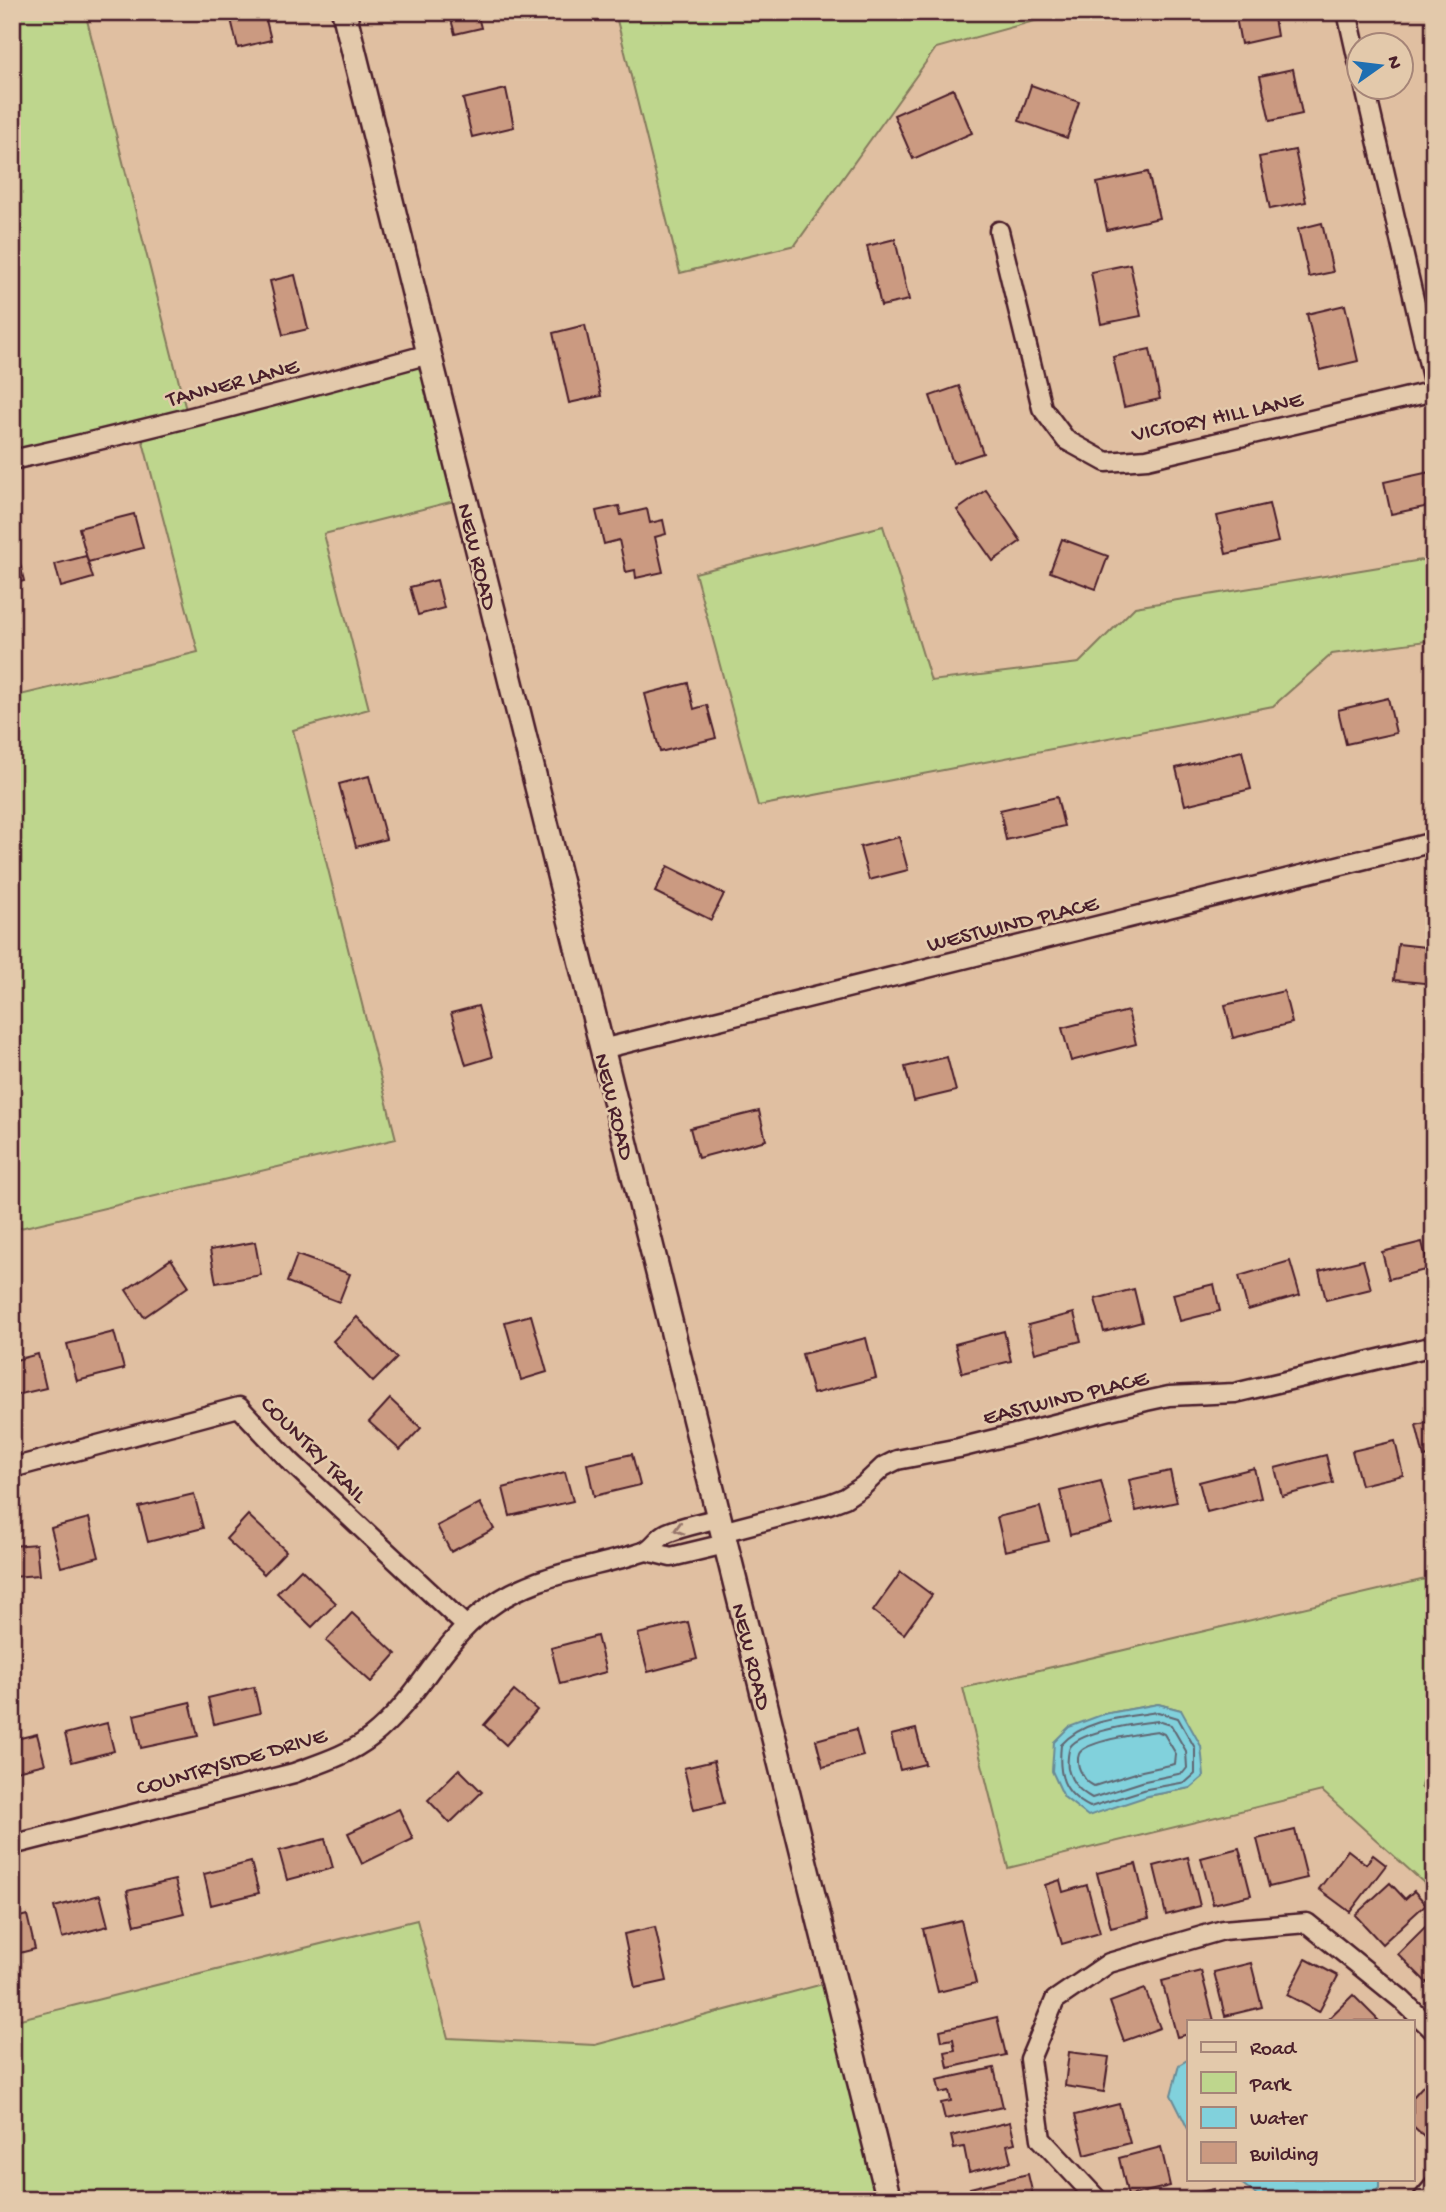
<svg xmlns="http://www.w3.org/2000/svg" width="1446" height="2212" viewBox="0 0 1446 2212" font-family="'Gochi Hand',sans-serif">
<rect width="100%" height="100%" fill="#e0bfa1"/>
<filter id="ink" filterUnits="userSpaceOnUse"><feTurbulence type="fractalNoise" baseFrequency=".0143" numOctaves="2"/><feDisplacementMap in="SourceGraphic" scale="14" xChannelSelector="R" yChannelSelector="G"/><feConvolveMatrix kernelMatrix="1 2 1 2 8 2 1 2 1" color-interpolation-filters="sRGB"/></filter>
<g filter="url(#ink)">
<g fill="#bed68d" stroke="#847a5c" stroke-width="2" fill-rule="evenodd">
<polygon points="12,12 85,12 188,418 429,354 466,498 324,534 369,709 293,730 396,1139 12,1230 12,697 198,652 140,430 12,460"/>
<polygon points="615,12 1067,12 936,48 795,245 680,273"/>
<polygon points="883,526 931,681 1079,663 1135,607 1434,558 1434,640 1332,654 1273,706 758,806 695,573"/>
<path d="M1434,1577v152l-13,58 13,14v91l-112,-101 -314,77 -45,-180zM1158,1704l23,6 9,78 -42,8 -44,-82z"/>
<polygon points="417,1920 448,2038 595,2045 834,1981 889,2200 12,2200 12,2021"/>
</g>
<g fill="#81d1dc" stroke="#6b8a95" stroke-width="2">
<polygon points="1158,1704 1181,1710 1201,1746 1204,1776 1190,1788 1148,1796 1088,1816 1064,1797 1052,1771 1054,1742 1069,1727 1104,1714"/>
<polygon points="1189,2059 1189,2131 1171,2095 1179,2065"/>
<polygon points="1236,2179 1379,2179 1379,2188 1366,2200 1263,2200"/>
</g>
<g fill="none" stroke-linecap="round" stroke-linejoin="round">
<g stroke="#606672" stroke-width="2">
<path d="M1158,1712l20,6 17,30v26l-9,8 -39,7 -57,18c-28,-14 -32,-33 -29,-62 23,-26 64,-28 97,-33z"/>
<path d="M1158,1721l13,4 15,26 1,17 -4,5 -38,8 -53,17c-11,-6 -21,-16 -24,-29 -1,-5 0,-17 2,-22 10,-16 70,-24 88,-26z"/>
<path d="M1157,1731l7,3 12,20 -1,10 -33,7 -48,15c-8,-4 -10,-8 -14,-16 -2,-4 -3,-11 -1,-16 5,-13 64,-21 78,-23z"/>
</g>
</g>
<g fill="#cb9a81" stroke="#4a1f2b" stroke-width="2">
<polygon points="258,12 264,12 271,40 238,48 231,19"/>
<polygon points="449,12 477,12 481,28 455,34"/>
<polygon points="1235,12 1273,12 1277,36 1241,44"/>
<polygon points="1293,69 1302,114 1270,121 1260,76"/>
<polygon points="1031,85 1079,102 1067,138 1019,121"/>
<polygon points="506,89 514,127 472,137 463,99"/>
<polygon points="953,89 972,133 913,159 894,115"/>
<polygon points="1295,150 1306,202 1270,209 1259,157"/>
<polygon points="1148,172 1159,218 1107,230 1097,183"/>
<polygon points="1322,223 1333,272 1309,277 1298,229"/>
<polygon points="895,239 909,300 881,306 867,246"/>
<polygon points="1130,264 1141,316 1101,324 1091,272"/>
<polygon points="295,275 308,329 283,335 270,281"/>
<polygon points="1345,305 1358,361 1320,370 1307,314"/>
<polygon points="585,325 601,396 569,403 553,333"/>
<polygon points="1150,349 1160,399 1124,407 1113,357"/>
<polygon points="959,386 983,453 953,463 930,396"/>
<polygon points="1434,471 1434,505 1391,514 1384,482"/>
<polygon points="986,490 1021,541 993,561 957,510"/>
<polygon points="1269,504 1278,542 1226,554 1217,516"/>
<polygon points="619,506 621,515 647,509 650,523 663,520 666,534 655,537 663,572 636,578 635,570 626,572 619,540 604,544 596,511"/>
<polygon points="134,514 143,548 88,562 79,528"/>
<polygon points="1062,539 1108,556 1096,589 1050,572"/>
<polygon points="12,542 15,542 24,581 12,584"/>
<polygon points="86,556 93,578 61,587 55,564"/>
<polygon points="437,580 444,608 418,615 410,587"/>
<polygon points="688,683 694,709 707,705 716,738 660,752 645,694"/>
<polygon points="1388,698 1396,733 1346,744 1338,710"/>
<polygon points="1242,751 1251,789 1185,805 1176,768"/>
<polygon points="369,776 386,839 356,847 339,784"/>
<polygon points="1057,797 1064,826 1006,840 1000,810"/>
<polygon points="899,837 908,870 869,880 860,847"/>
<polygon points="668,866 724,894 711,920 655,892"/>
<polygon points="1398,944 1434,948 1434,984 1394,980"/>
<polygon points="1284,991 1292,1023 1233,1038 1225,1005"/>
<polygon points="478,1006 492,1057 466,1065 451,1013"/>
<polygon points="1128,1011 1136,1044 1071,1061 1062,1028"/>
<polygon points="947,1057 956,1091 914,1101 905,1067"/>
<polygon points="759,1111 766,1140 698,1158 690,1128"/>
<polygon points="255,1242 261,1275 216,1283 210,1250"/>
<polygon points="1422,1242 1429,1269 1389,1279 1382,1252"/>
<polygon points="297,1255 350,1274 339,1302 287,1282"/>
<polygon points="171,1259 189,1286 144,1317 126,1290"/>
<polygon points="1363,1260 1371,1289 1326,1300 1319,1271"/>
<polygon points="1290,1261 1300,1295 1248,1310 1239,1276"/>
<polygon points="1214,1284 1220,1311 1180,1321 1173,1294"/>
<polygon points="1134,1289 1142,1322 1104,1332 1095,1299"/>
<polygon points="1074,1313 1081,1341 1035,1353 1028,1325"/>
<polygon points="531,1315 547,1372 521,1380 505,1322"/>
<polygon points="357,1317 397,1358 373,1382 333,1341"/>
<polygon points="1004,1331 1011,1361 962,1373 955,1344"/>
<polygon points="114,1332 124,1369 77,1381 67,1344"/>
<polygon points="866,1338 876,1378 813,1394 802,1354"/>
<polygon points="38,1354 46,1388 12,1396 12,1361"/>
<polygon points="390,1399 421,1428 400,1450 369,1422"/>
<polygon points="1434,1421 1434,1455 1424,1457 1416,1425"/>
<polygon points="1395,1441 1403,1475 1361,1485 1352,1451"/>
<polygon points="632,1454 640,1485 594,1496 587,1464"/>
<polygon points="1326,1455 1333,1483 1282,1496 1275,1468"/>
<polygon points="1254,1468 1261,1498 1207,1512 1199,1482"/>
<polygon points="1170,1471 1177,1502 1136,1511 1129,1480"/>
<polygon points="565,1472 573,1501 510,1516 503,1488"/>
<polygon points="1101,1481 1112,1524 1070,1535 1060,1491"/>
<polygon points="194,1494 203,1528 148,1542 139,1507"/>
<polygon points="480,1503 494,1529 451,1552 437,1526"/>
<polygon points="1040,1507 1049,1541 1005,1551 997,1517"/>
<polygon points="248,1515 286,1551 264,1574 226,1539"/>
<polygon points="89,1518 99,1557 61,1567 51,1528"/>
<polygon points="36,1544 39,1575 12,1577 12,1546"/>
<polygon points="301,1569 336,1603 312,1627 277,1593"/>
<polygon points="901,1572 932,1595 904,1634 873,1611"/>
<polygon points="352,1613 396,1654 371,1682 326,1641"/>
<polygon points="688,1622 697,1659 648,1672 638,1634"/>
<polygon points="597,1636 606,1672 560,1684 551,1648"/>
<polygon points="254,1687 260,1713 214,1724 208,1698"/>
<polygon points="514,1691 537,1710 506,1745 484,1725"/>
<polygon points="190,1702 198,1736 141,1748 134,1715"/>
<polygon points="107,1723 114,1751 72,1762 65,1734"/>
<polygon points="856,1729 863,1756 823,1767 816,1740"/>
<polygon points="916,1729 925,1764 900,1770 891,1735"/>
<polygon points="37,1734 45,1764 12,1772 12,1740"/>
<polygon points="714,1761 724,1803 694,1810 684,1768"/>
<polygon points="459,1769 482,1792 450,1823 428,1800"/>
<polygon points="399,1809 413,1839 362,1864 348,1833"/>
<polygon points="1295,1830 1307,1878 1269,1887 1257,1839"/>
<polygon points="325,1839 333,1868 287,1880 279,1851"/>
<polygon points="1239,1848 1251,1895 1213,1904 1201,1858"/>
<polygon points="1348,1850 1366,1864 1373,1855 1386,1865 1350,1912 1319,1889"/>
<polygon points="1188,1857 1200,1906 1166,1915 1154,1866"/>
<polygon points="251,1862 259,1893 211,1905 204,1874"/>
<polygon points="1136,1864 1149,1918 1111,1928 1097,1873"/>
<polygon points="175,1880 184,1913 135,1925 127,1891"/>
<polygon points="1060,1880 1063,1892 1087,1885 1100,1933 1062,1944 1045,1885"/>
<polygon points="1390,1883 1405,1899 1414,1891 1426,1904 1382,1944 1355,1915"/>
<polygon points="100,1895 108,1926 62,1938 54,1907"/>
<polygon points="27,1915 35,1949 12,1955 12,1919"/>
<polygon points="961,1920 976,1983 938,1992 923,1929"/>
<polygon points="1427,1925 1434,1931 1434,1976 1427,1983 1398,1954"/>
<polygon points="655,1927 667,1981 635,1988 624,1934"/>
<polygon points="1306,1959 1338,1976 1319,2012 1287,1995"/>
<polygon points="1251,1963 1262,2007 1225,2016 1214,1972"/>
<polygon points="1201,1971 1214,2021 1189,2021 1189,2034 1177,2037 1162,1981"/>
<polygon points="1145,1989 1160,2028 1124,2041 1110,2002"/>
<polygon points="1353,1995 1379,2021 1326,2021"/>
<polygon points="997,2017 1006,2055 948,2068 945,2052 955,2050 953,2039 942,2041 940,2030"/>
<polygon points="1069,2052 1109,2057 1104,2092 1065,2086"/>
<polygon points="994,2068 1003,2107 945,2119 941,2103 951,2101 949,2091 940,2093 937,2080"/>
<polygon points="1431,2077 1434,2080 1434,2128 1425,2137 1413,2126 1413,2097"/>
<polygon points="1119,2104 1130,2143 1085,2155 1075,2115"/>
<polygon points="1010,2122 1015,2143 1007,2145 1011,2162 969,2172 964,2147 954,2149 951,2136"/>
<polygon points="1161,2147 1170,2186 1128,2196 1119,2158"/>
<polygon points="1028,2174 1033,2195 1029,2196 1030,2200 983,2200 982,2198 973,2200 970,2188"/>
<polygon points="1214,2189 1216,2200 1174,2200 1173,2198"/>
</g>
<g fill="none" stroke-linecap="round" stroke-linejoin="round">
<defs>
<g id="minor">
<polyline points="1347,12 1358,61"/>
<polyline points="1365,88 1434,386"/>
<polyline points="999,231 1042,408 1066,440 1106,462 1147,459 1434,391"/>
<path d="M12,460c140,-31 279,-68 417,-106"/>
<polyline points="602,1049 1434,842"/>
<polyline points="12,1468 239,1407 290,1461 466,1626"/>
<polyline points="722,1532 829,1504 845,1498 863,1486 883,1467 897,1460 959,1448 1146,1401 1169,1396 1235,1393 1434,1346"/>
<polyline points="647,1551 671,1557 725,1544"/>
<path d="M12,1845l282,-72c27,-10 54,-18 77,-36 45,-35 68,-92 113,-126 49,-38 103,-41 159,-59 10,-3 15,-15 24,-19 16,-7 35,-10 51,-15"/>
<polyline points="1098,2200 1041,2139 1030,2059 1055,2000 1109,1963 1223,1930 1307,1923 1402,2000 1434,2031"/>
<polyline points="1422,2200 1434,2186"/>
</g>
<polyline id="tertiary" points="344,12 889,2200"/>
</defs>
<use href="#minor" stroke="#4a1f2b" stroke-width="23"/>
<use href="#tertiary" stroke="#4a1f2b" stroke-width="28"/>
<use href="#minor" stroke="#e3c9ab" stroke-width="18"/>
<use href="#tertiary" stroke="#e3c9ab" stroke-width="23"/>
</g>
<defs><path id="oneway-chevron" d="M-2-3.5L2.5 0L-2 3.5" fill="none" stroke-width="1.6" stroke-linecap="round" stroke-linejoin="round" transform="scale(1.75)"/></defs>
<use stroke="#96746b" href="#oneway-chevron" transform="translate(679 1529) rotate(164)"/>
</g>
<g text-anchor="middle" stroke-width="5" stroke-linejoin="round" paint-order="stroke">
<g font-size="23" fill="#4a1f2b" stroke="#e3c9ab">
<text transform="translate(232 381) rotate(-15)" y="8">TANNER LANE</text>
<text transform="translate(1217 415) rotate(-12)" y="8">VICTORY HILL LANE</text>
<text transform="translate(479 556) rotate(76)" y="8">NEW ROAD</text>
<text transform="translate(1012 922) rotate(-14)" y="8">WESTWIND PLACE</text>
<text transform="translate(616 1106) rotate(76)" y="8">NEW ROAD</text>
<text transform="translate(1065 1396) rotate(-14)" y="8">EASTWIND PLACE</text>
<text transform="translate(315 1448) rotate(45)" y="8">COUNTRY TRAIL</text>
<text transform="translate(753 1656) rotate(76)" y="8">NEW ROAD</text>
<text transform="translate(231 1760) rotate(-16)" y="8">COUNTRYSIDE DRIVE</text>
</g>
</g>
<rect width="1446" height="2212" fill="none" stroke="#e3c9ab" stroke-width="42"/>
<rect x="21" y="21" width="1404" height="2170" fill="none" stroke="#4a1f2b" stroke-width="2.5" filter="url(#ink)"/>
<rect x="1187" y="2020" width="228" height="161" fill="#e3c9ab" stroke="#a68578" stroke-width="2"/>
<rect x="1201" y="2042" width="35" height="10" fill="#e3c9ab" stroke="#a68578" stroke-width="2"/>
<text x="1250" y="2054" font-size="21" fill="#4a1f2b">Road</text>
<rect x="1201" y="2072" width="35" height="21" fill="#bed68d" stroke="#a68578" stroke-width="2"/>
<text x="1250" y="2090" font-size="21" fill="#4a1f2b">Park</text>
<rect x="1201" y="2107" width="35" height="21" fill="#81d1dc" stroke="#a68578" stroke-width="2"/>
<text x="1250" y="2124" font-size="21" fill="#4a1f2b">Water</text>
<rect x="1201" y="2142" width="35" height="21" fill="#cb9a81" stroke="#a68578" stroke-width="2"/>
<text x="1250" y="2160" font-size="21" fill="#4a1f2b">Building</text>
<g transform="translate(1380 66) rotate(76)"><circle r="33" fill="#e3c9ab" stroke="#a68578" stroke-width="2"/>
<path d="M0-5L12 26L0 18L-12 26Z" fill="#1f6fb2"/>
<text y="-10" font-size="19" font-weight="bold" text-anchor="middle" fill="#4a1f2b">N</text>
</g>
</svg>
